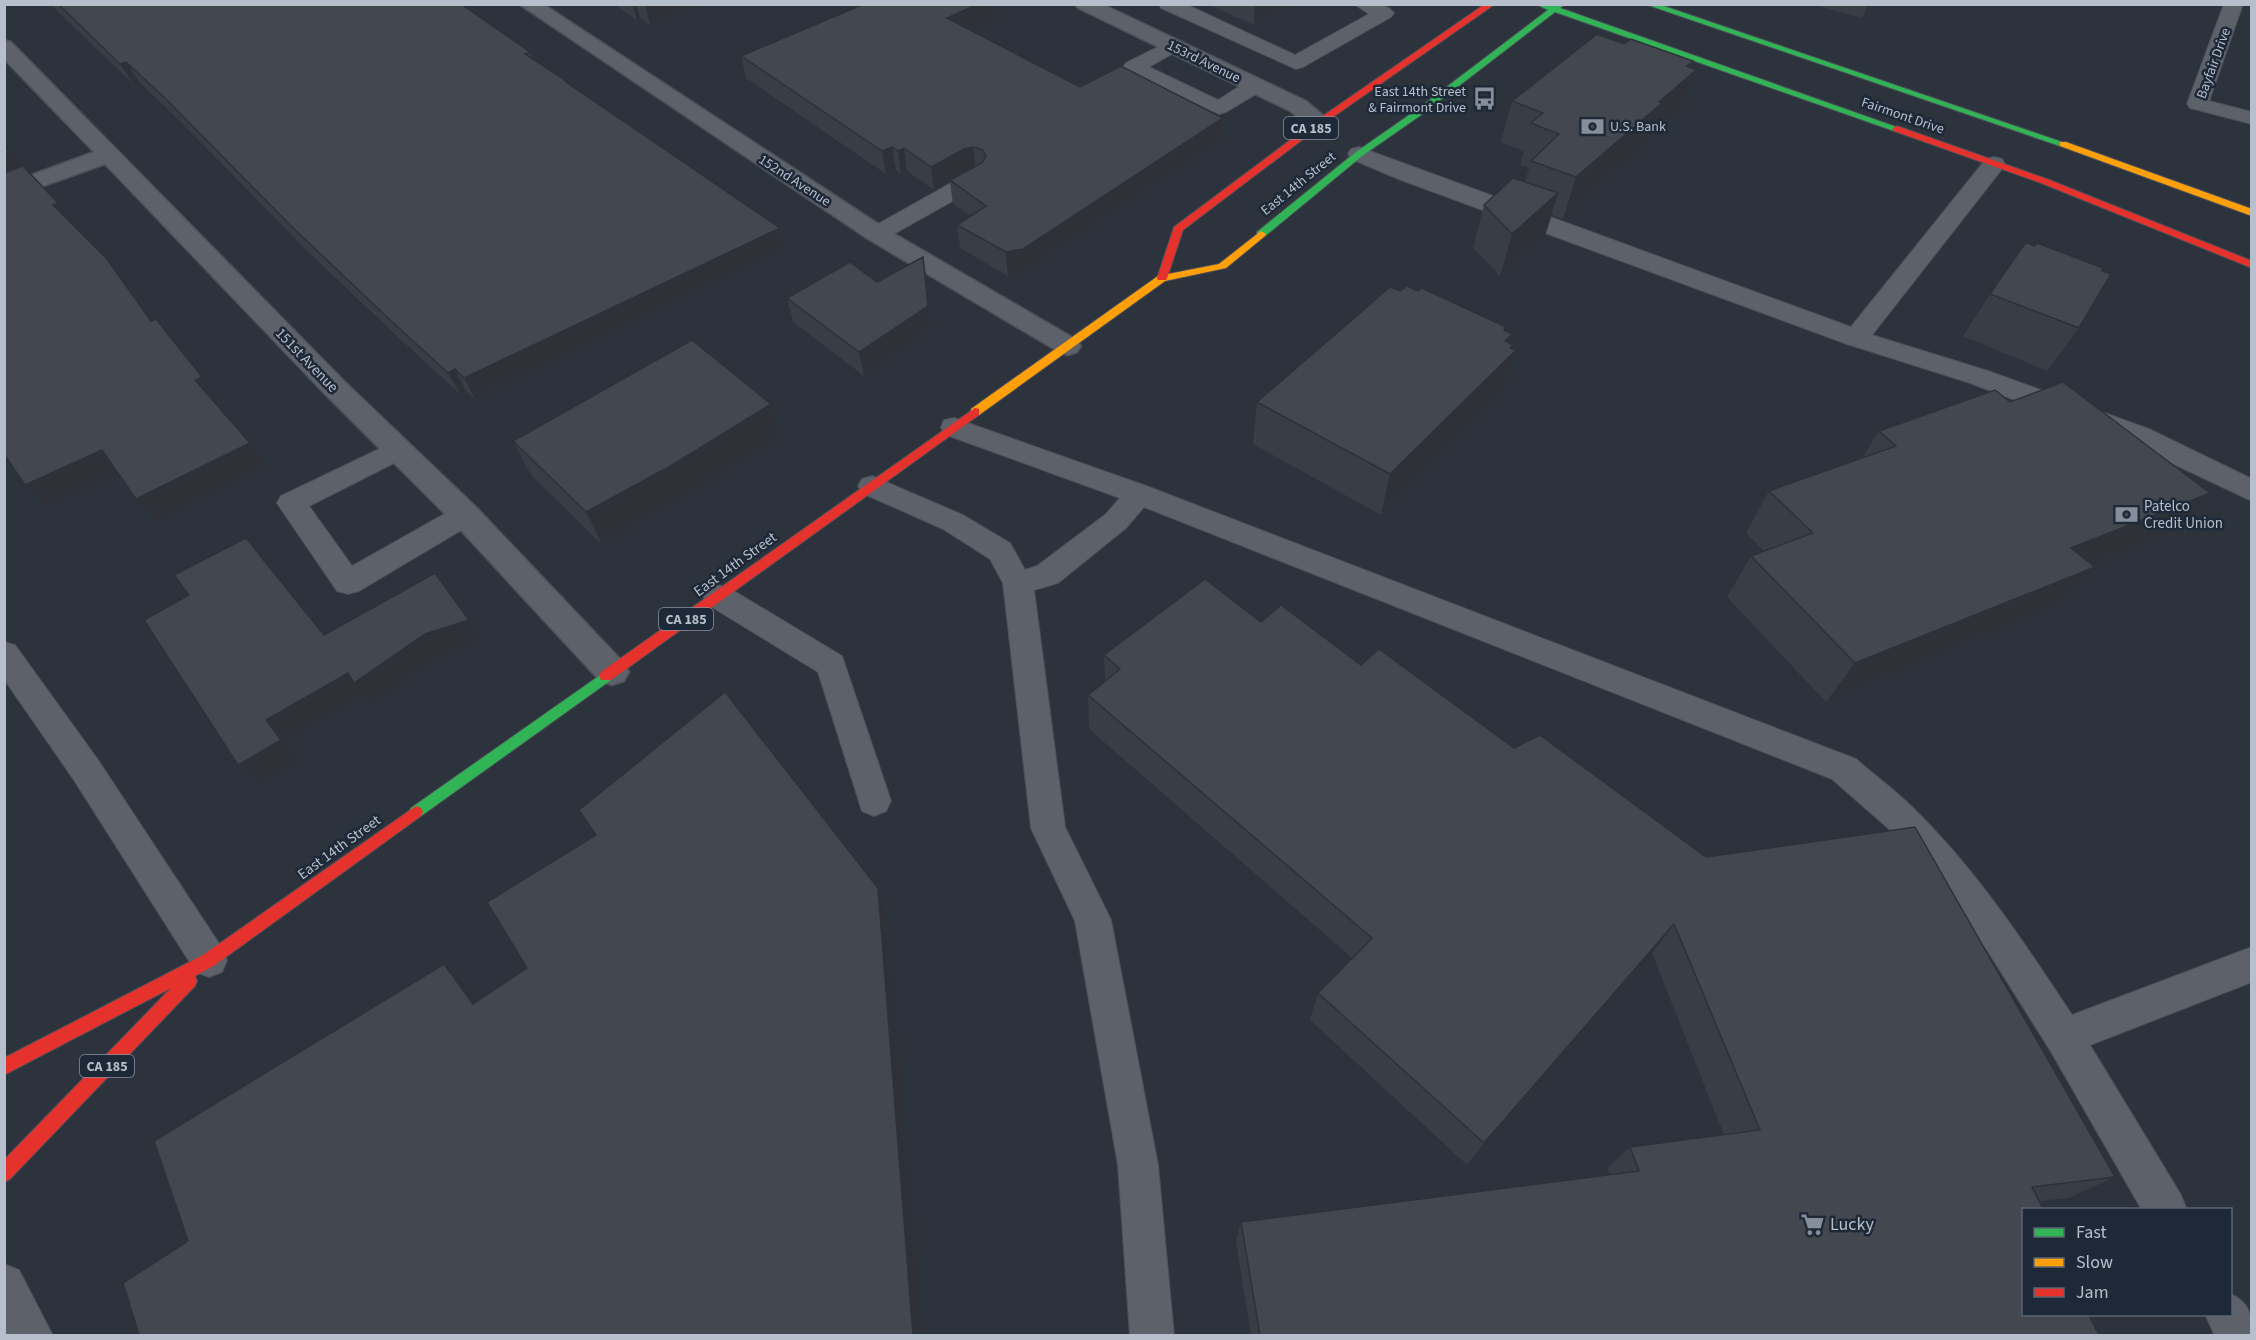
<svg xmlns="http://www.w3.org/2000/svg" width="2256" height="1340" viewBox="0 0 2256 1340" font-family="'Source Sans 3',sans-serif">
<rect width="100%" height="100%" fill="#2c333d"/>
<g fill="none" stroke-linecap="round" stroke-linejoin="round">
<defs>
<g id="lane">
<path d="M1159,4h26l110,51 74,-41 -15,-10c13,0 31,-3 40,9l-3,4 -88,50 -7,2 -135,-61z"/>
<polygon points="2224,4 2243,4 2209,101 2252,112 2252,124 2190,108 2187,104"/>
<path d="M1172,40l7,2 3,4 -3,4 -30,17 69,33c14,-8 29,-22 45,-18l3,4 -3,4 -37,22 -7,2 -93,-43 -3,-4 3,-4z"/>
<polygon points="1359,147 1851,327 1986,159 1994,157 2002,159 2005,164 2002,169 1872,335 1988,371 2149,429 2252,479 2252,501 2129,443 1970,383 1847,344 1401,180 1351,159 1348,154 1351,149"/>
<polygon points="975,172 983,174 986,179 983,184 885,239 877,241 869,239 865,234 869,229 967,174"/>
<path d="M954,418l195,69 707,272c18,16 39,31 56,48 63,61 112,135 160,208l180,-68v35l-162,63 91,150 6,15h-45l-92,-160 -61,-97 -45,-60 -56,-65 -56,-49 -688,-272 -18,21 -68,55 -24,7 31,237 46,93 47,245 16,171h-44l-12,-171 -43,-244 -44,-93 -28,-245 -13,-24 -47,-30 -81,-36 -4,-7 4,-7 10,-3 91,39 47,28 15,27 12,-4 69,-52 14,-16 -176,-64 -3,-7 3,-7z"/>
<polygon points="398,440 408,442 412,449 408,456 309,506 352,566 455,508 465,505 475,508 479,515 475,522 359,591 348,594 337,591 277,503 281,496"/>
<polygon points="718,585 729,588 842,656 891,801 886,811 874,816 862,811 818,672 707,604 703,596 707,588"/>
<polygon points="4,642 15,645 98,760 222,948 227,960 222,972 209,977 196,972 74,780 4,679"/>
<polygon points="4,1264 19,1270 53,1336 7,1336 4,1330"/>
<path d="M2230,1294c20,8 22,22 22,42h-37l-10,-22h25z"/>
</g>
<g id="street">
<polygon points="519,4 543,4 886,229 1077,340 1081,346 1077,352 1068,355 1059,352 868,239"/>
<path d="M1075,4h27l204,97 25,21 -3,5c-16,4 -26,-7 -38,-16l-212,-103z"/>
<polygon points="4,40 11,42 344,381 476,507 624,663 629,672 624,681 612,685 600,681 454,523 324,393 105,164 4,200 4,185 94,152 4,59"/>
</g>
<g id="fast">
<polygon points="1536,4 1565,4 1560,8 1902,129 1894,131 1555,12 1421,115 1362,156 1265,236 1257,236 1257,232 1356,152 1415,111 1548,10"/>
<polygon points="1645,4 1658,4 2068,144 2060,146"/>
<polygon points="606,671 611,672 613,676 611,680 421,816 416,818 411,816 409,812 411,808"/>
</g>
<g id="slow">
<polygon points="2060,142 2066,142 2252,209 2252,216 2060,146"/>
<polygon points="1261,231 1266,234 1265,236 1226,268 1165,281 979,415 971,415 971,409 1158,276 1219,264"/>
</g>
<g id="jam">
<polygon points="1485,4 1495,4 1323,124 1183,230 1167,278 1166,280 1158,280 1157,278 1174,227 1317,120"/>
<polygon points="1897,126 2047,179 2252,261 2252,268 2041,183 1894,131 1892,129"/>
<polygon points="975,408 979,409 979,415 611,680 601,680 599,676 601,672"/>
<polygon points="416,806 421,808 423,812 421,816 215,965 195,976 197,981 195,986 10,1179 4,1182 4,1160 171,988 4,1075 4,1058 203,955"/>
</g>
</defs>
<use href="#lane" stroke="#4b4f57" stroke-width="2"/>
<use href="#street" stroke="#4b4f57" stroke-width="3"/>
<use href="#fast" stroke="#4b4f57" stroke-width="2"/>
<use href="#slow" stroke="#4b4f57" stroke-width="2"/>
<use href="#jam" stroke="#4b4f57" stroke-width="2"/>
<use href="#lane" fill="#5d626a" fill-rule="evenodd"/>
<use href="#street" fill="#5d626a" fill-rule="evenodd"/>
<use href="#fast" fill="#30b455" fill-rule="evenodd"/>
<use href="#slow" fill="#ff9f0a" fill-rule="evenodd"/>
<use href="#jam" fill="#e5322d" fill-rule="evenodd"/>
</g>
<g fill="#393d45">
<polygon points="50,4 461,4 530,52 532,58 569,85 780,228 785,250 475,399 466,391 460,394 400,339 304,248 178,119 140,83 134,85"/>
<polygon points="614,4 703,4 650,25 640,18 637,20"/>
<polygon points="1207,4 1291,4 1254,25"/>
<polygon points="1811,4 1872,4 1862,18"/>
<polygon points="996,20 971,31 1080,87 1223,118 1222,141 1025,273 1008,276 960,248 957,225 971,216 953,204 950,181 934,190 907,171 901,174 896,170 886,174 746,78 741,56"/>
<polygon points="1624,44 1693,61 1691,68 1696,70 1681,111 1649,140 1647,145 1563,219 1552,215 1545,236 1500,276 1473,248 1484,205 1525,182 1529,168 1520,165 1524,151 1501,142 1512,101"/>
<polygon points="877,282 927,282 931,330 864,376 793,322 787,298"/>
<polygon points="1418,291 1506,327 1505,330 1510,343 1513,345 1503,393 1381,515 1253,444 1257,402"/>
<polygon points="1990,294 2079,328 2047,371 1963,336"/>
<polygon points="1879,431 2170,534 2093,565 2095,567 2058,607 1826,702 1727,597 1751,556 1764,551 1746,533 1769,491 1862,458"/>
<polygon points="781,438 687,498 602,545 531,475 513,441"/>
<polygon points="1261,622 1361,665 1514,748 2115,1177 2069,1198 2039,1201 2024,1209 2099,1335 1251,1335 1236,1241 1241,1222 1610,1175 1607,1168 1630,1147 1724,1135 1652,953 1467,1165 1310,1020 1318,993 1352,958 1089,729 1088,695 1105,682 1104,655"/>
</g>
<g fill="#2e3238">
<polygon points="632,4 636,4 640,18 637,20"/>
<polygon points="645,4 703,4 650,25"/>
<polygon points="978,4 994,4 996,20 950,41 947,18"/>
<polygon points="1255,4 1291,4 1254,25"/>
<polygon points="1868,4 1872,4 1862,18"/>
<polygon points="1693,61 1688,77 1696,70 1681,111 1649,140 1647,145 1563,219 1576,177 1659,102 1687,66"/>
<polygon points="126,62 140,83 134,85 120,64"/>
<polygon points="1223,118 1222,141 1025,273 1008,276 1006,252"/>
<polygon points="4,143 17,160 16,160 26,174 4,183"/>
<polygon points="892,147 896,170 886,174 882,151"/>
<polygon points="973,147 976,170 966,172 934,190 931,167 964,149"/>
<polygon points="904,148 907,171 901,174 898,151"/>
<polygon points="1558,193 1545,236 1500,276 1512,234"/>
<polygon points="58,203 76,226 70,228 53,205"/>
<polygon points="780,228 785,250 475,399 464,378"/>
<polygon points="923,257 927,282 931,330 864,376 859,352"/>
<polygon points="1512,334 1504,362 1510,348 1513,345 1510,356 1516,350 1503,393 1381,515 1390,474"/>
<polygon points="455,369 466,391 460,394 448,373"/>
<polygon points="202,377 219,400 212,403 195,380"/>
<polygon points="771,404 781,438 687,498 602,545 586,512"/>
<polygon points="250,443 267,466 156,522 136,499"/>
<polygon points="102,450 122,472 47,508 25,485"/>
<polygon points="2210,493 2170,534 2035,588 2071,548"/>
<polygon points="2095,567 2058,607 1826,702 1855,663"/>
<polygon points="469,620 484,643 441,657 372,705 365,696 287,742 302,761 260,786 238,765 266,720 348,673 425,634"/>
<polygon points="878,888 889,921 924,1335 913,1335"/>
<polygon points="1674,924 1652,953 1467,1165 1484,1143"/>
<polygon points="444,964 476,995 505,1034 473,1004"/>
</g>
<g fill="#424750" stroke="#2e3238" stroke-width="1.5">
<polygon points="58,4 461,4 530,52 525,54 568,82 566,82 780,228 464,378 455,369 448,373 387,317 291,226 165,98 126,62 120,64"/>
<polygon points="864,4 978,4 947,18 1080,87 1121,66 1223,118 1023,249 1006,252 957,225 986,206 950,180 982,163 986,157 983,150 973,147 964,149 931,167 904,148 898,151 892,147 882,151 741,56"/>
<polygon points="1597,34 1624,44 1631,39 1693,61 1687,66 1696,70 1659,102 1662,103 1576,177 1531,161 1559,134 1531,123 1543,113 1512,101"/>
<polygon points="4,147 9,152 4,153"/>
<polygon points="23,166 58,203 53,205 107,259 151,321 156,319 202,377 195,380 250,443 136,499 102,450 25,485 4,454 4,173"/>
<polygon points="1513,178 1558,193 1512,234 1484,205"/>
<polygon points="2026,242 2034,246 2037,243 2103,268 2102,271 2111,274 2079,328 1990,294"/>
<polygon points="923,257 928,306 859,352 787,298 850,262 877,282"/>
<polygon points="1407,286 1418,291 1422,288 1506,327 1504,330 1512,334 1505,341 1513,345 1510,348 1516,350 1390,474 1257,402 1390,287 1400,291"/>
<polygon points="692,340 771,404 674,464 586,512 513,441"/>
<polygon points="2063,382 2210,493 2071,548 2095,567 1855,663 1751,556 1813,533 1769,491 1896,446 1879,431 1995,390 2010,402"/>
<polygon points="246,538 324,635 435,573 469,620 425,634 354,683 348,673 266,720 281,740 238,765 144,620 189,595 174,575"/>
<polygon points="1205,579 1261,622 1281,605 1361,665 1379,649 1514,748 1540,735 1706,857 1915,827 2115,1177 2032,1187 2043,1209 2024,1209 2024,1314 2088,1314 2099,1335 1260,1335 1241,1222 1639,1171 1630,1147 1760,1130 1674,924 1484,1143 1318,993 1372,938 1088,695 1120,669 1104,655"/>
<polygon points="725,692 878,888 913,1335 139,1335 123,1283 188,1241 154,1141 444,964 473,1004 527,968 487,902 596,835 579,810"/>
</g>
<defs>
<symbol id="bus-bare" viewBox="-9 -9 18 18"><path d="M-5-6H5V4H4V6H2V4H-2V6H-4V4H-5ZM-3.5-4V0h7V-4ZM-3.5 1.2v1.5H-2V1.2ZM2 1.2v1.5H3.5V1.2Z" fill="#868e9b" stroke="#1e2938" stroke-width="2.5" paint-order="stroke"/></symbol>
<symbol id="bank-bare" viewBox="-9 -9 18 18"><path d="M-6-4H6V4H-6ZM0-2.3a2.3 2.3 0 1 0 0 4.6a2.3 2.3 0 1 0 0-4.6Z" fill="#868e9b" stroke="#1e2938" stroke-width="2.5" paint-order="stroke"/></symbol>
<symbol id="supermarket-bare" viewBox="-9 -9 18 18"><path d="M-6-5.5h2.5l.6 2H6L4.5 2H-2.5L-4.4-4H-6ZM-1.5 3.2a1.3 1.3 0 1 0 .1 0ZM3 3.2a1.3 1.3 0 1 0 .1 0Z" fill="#868e9b" stroke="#1e2938" stroke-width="2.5" paint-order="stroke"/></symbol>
</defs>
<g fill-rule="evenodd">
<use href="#bus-bare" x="1468" y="82" width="33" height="33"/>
<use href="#bank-bare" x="1576" y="110" width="33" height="33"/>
<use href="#bank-bare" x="2110" y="498" width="33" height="33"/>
<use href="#supermarket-bare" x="1796" y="1208" width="33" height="33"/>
</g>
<g text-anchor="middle" stroke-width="5" stroke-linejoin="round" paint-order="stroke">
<g font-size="14" fill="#b7bfcd" stroke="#1e2938">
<text transform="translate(1204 61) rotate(26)" y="5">153rd Avenue</text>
<text transform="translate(2213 63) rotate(-70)" y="5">Bayfair Drive</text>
<text transform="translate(1903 115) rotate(19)" y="5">Fairmont Drive</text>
<text transform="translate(795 180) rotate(33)" y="5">152nd Avenue</text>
<text transform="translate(1298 183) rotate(-39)" y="5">East 14th Street</text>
</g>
<g font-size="14" fill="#b7bfcd" stroke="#1e2938" text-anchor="end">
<text x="1466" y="96">East 14th Street<tspan x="1466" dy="16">&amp; Fairmont Drive</tspan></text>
<text x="1610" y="131" text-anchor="start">U.S. Bank</text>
</g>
<g fill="#1e2938" stroke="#8992a0" stroke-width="1.5">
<rect x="1284" y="117" width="54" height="22" rx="4.5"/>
<rect x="659" y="608" width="54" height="22" rx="4.5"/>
<rect x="80" y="1055" width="54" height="22" rx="4.5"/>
</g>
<g font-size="14" font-weight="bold" fill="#b7bfcd">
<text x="1311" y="133">CA 185</text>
<text x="686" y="624">CA 185</text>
<text x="107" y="1071">CA 185</text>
</g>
<g font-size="15" fill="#b7bfcd" stroke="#1e2938">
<text transform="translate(307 360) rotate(46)" y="5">151st Avenue</text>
<text transform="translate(735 564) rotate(-36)" y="5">East 14th Street</text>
<text transform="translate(339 847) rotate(-36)" y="5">East 14th Street</text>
</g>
<g font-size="15" fill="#b7bfcd" stroke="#1e2938" text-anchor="start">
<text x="2144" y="511">Patelco<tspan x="2144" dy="17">Credit Union</tspan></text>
</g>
<g font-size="18" fill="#b7bfcd" stroke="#1e2938" text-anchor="start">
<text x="1830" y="1230">Lucky</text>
</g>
</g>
<rect width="2256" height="1340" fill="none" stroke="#b7bfcd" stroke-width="12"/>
<rect x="2022" y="1208" width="210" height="108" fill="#1e2938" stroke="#5b6574" stroke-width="1.5"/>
<rect x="2034" y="1228" width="30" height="9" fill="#30b455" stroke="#5b6574" stroke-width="1.5"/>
<text x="2076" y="1238" font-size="18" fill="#b7bfcd">Fast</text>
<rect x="2034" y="1258" width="30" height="9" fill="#ff9f0a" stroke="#5b6574" stroke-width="1.5"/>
<text x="2076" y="1268" font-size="18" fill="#b7bfcd">Slow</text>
<rect x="2034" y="1288" width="30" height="9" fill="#e5322d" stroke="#5b6574" stroke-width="1.5"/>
<text x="2076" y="1298" font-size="18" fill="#b7bfcd">Jam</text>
</svg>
